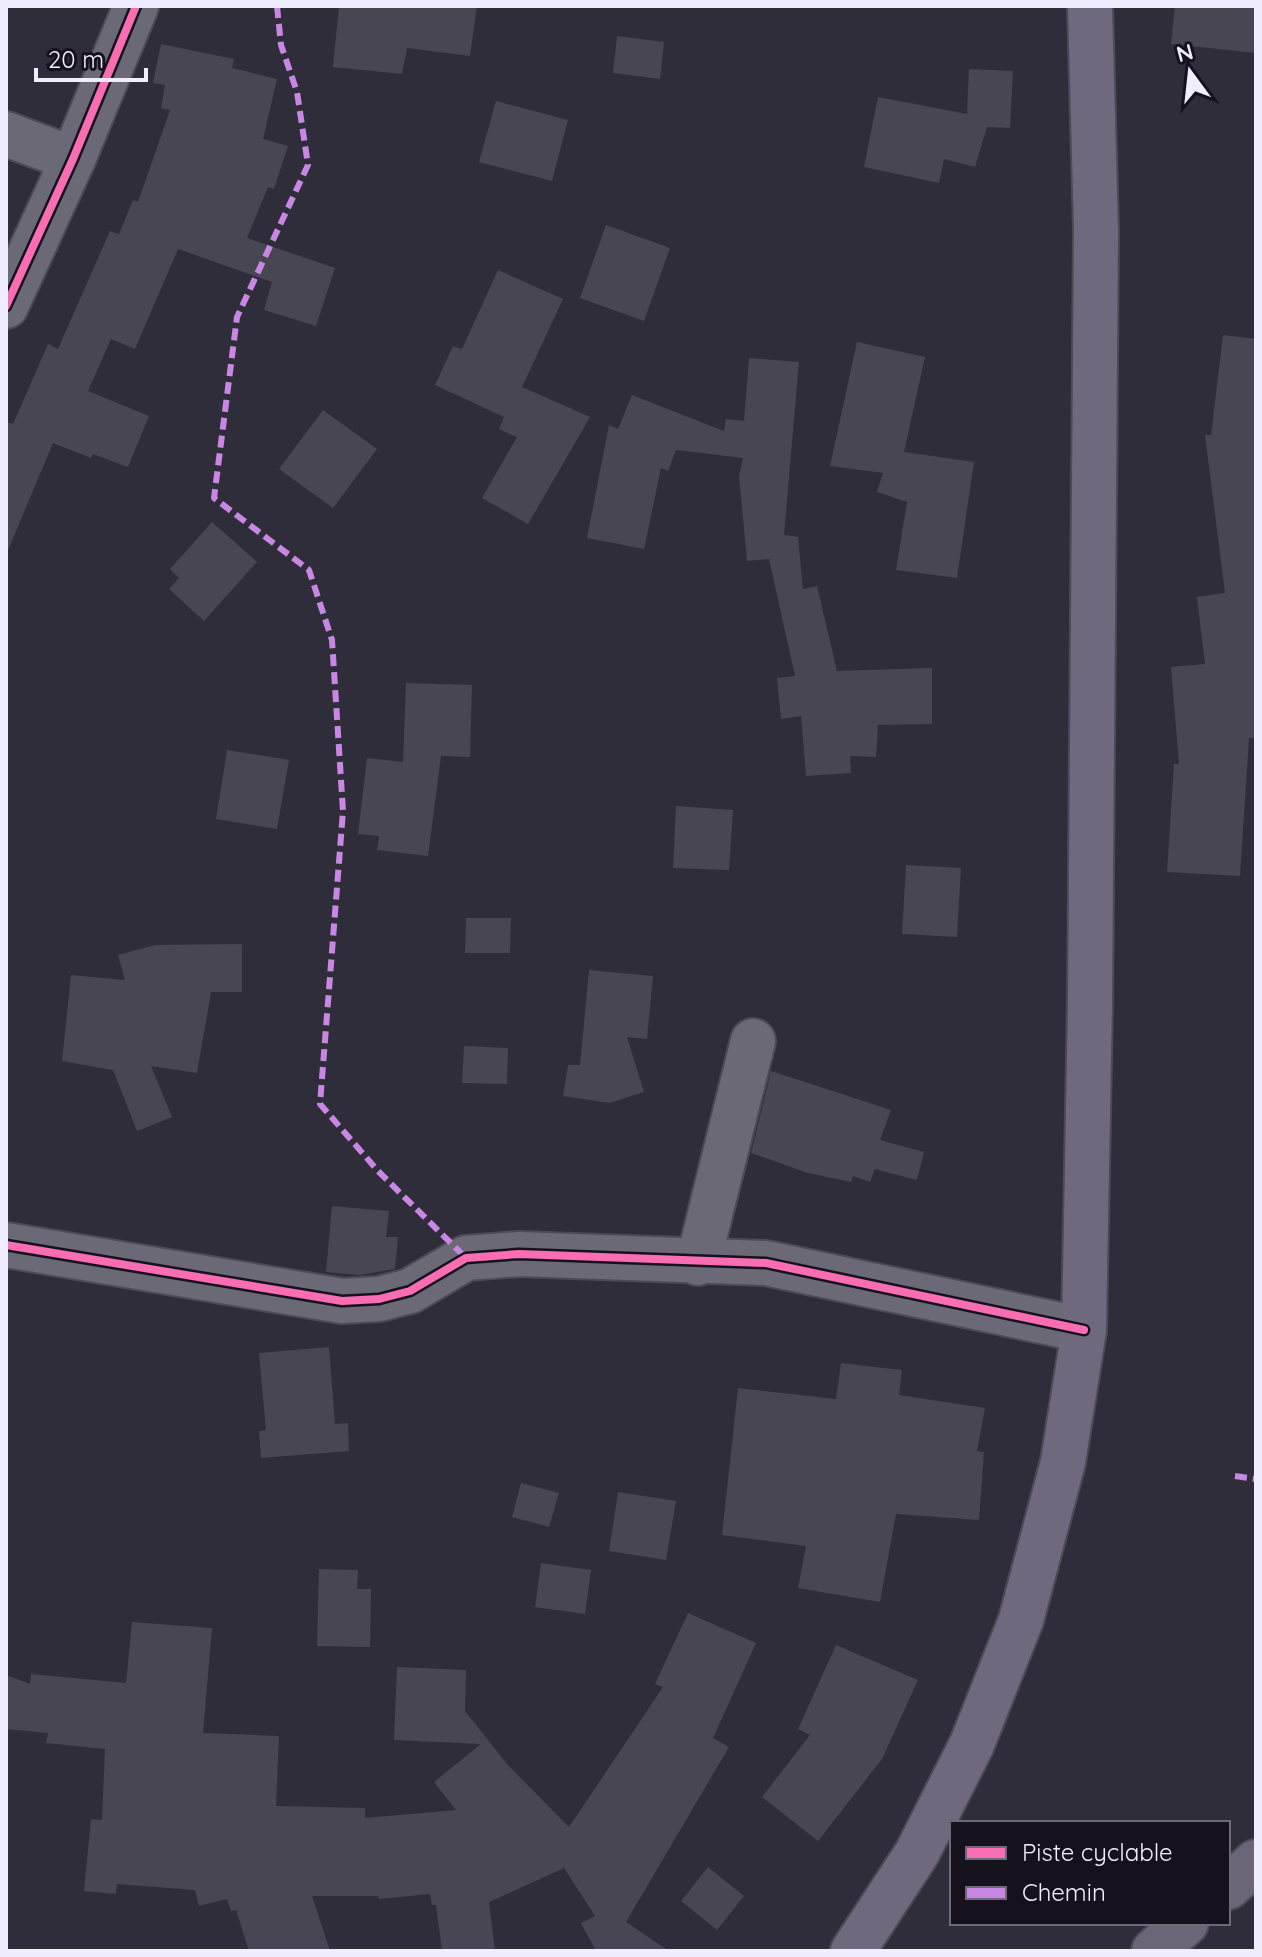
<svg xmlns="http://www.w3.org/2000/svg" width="1262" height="1957" viewBox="0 0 1262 1957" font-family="Quicksand,sans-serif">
<rect width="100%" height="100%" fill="#302d3b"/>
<g fill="#484652">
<polygon points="339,6 477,6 470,56 407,48 402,74 333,67"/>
<polygon points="1175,6 1256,6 1256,53 1171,44"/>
<polygon points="617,36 664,42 660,79 613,73"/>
<polygon points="161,44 234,59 232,68 277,79 263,139 288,146 274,189 268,187 247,238 335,268 316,326 264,310 272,282 178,249 135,349 111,339 88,391 149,416 128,467 93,454 91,458 53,443 6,555 6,422 13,424 48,344 58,349 110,231 119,234 133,200 138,202 170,110 161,108 165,85 153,83"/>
<polygon points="969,69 1013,71 1010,128 987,127 975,167 944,159 939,183 864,167 878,97 967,114"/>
<polygon points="496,101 568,120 552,181 479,162"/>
<polygon points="606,225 670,248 644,321 580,298"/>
<polygon points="498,270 563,299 522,387 590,417 528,524 482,498 517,437 499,429 504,417 435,385 453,346 462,349"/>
<polygon points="1223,335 1256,339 1256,738 1249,738 1240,876 1167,872 1174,764 1179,764 1171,667 1205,664 1197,597 1225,593 1205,435 1211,435"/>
<polygon points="857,342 925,357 904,452 974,462 957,578 896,570 907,502 877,492 883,473 830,466"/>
<polygon points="749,358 799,362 784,535 798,537 803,589 817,586 837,671 932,668 932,724 878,725 876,757 850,756 851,773 806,776 801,716 781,719 777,678 795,676 769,559 747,561 739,476 743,458 676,450 668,471 661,468 644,549 587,538 609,425 618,429 632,395 724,431 726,419 744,421"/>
<polygon points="323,410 377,449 333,508 279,469"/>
<polygon points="212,522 257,562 204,621 169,589 179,578 170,569"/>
<polygon points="406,683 472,685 470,757 441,756 428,856 377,850 379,836 358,834 367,758 403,762"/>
<polygon points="227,750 289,760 277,829 216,819"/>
<polygon points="676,806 733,810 729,870 673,868"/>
<polygon points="906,865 961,868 957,937 902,934"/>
<polygon points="466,918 511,918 510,953 465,953"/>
<polygon points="242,944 242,992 211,992 197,1073 151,1066 172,1117 137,1131 113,1070 62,1061 71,975 125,980 118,955 155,945"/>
<polygon points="589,970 653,976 647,1039 627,1037 644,1092 609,1103 563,1096 568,1065 580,1065"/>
<polygon points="464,1046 508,1048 507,1084 462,1083"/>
<polygon points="771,1071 891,1110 880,1140 924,1152 917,1180 875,1169 870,1182 853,1176 851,1182 808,1173 751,1153"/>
<polygon points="332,1206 389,1211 386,1237 398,1237 395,1269 359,1275 326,1272"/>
<polygon points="329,1347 335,1424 348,1423 349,1451 261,1458 259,1431 266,1430 259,1353"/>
<polygon points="841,1363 902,1370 899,1395 985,1408 977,1451 984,1452 979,1520 896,1514 880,1602 798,1588 806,1546 722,1535 738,1388 836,1399"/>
<polygon points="521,1483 559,1493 549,1527 512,1517"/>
<polygon points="618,1492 676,1501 666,1560 609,1551"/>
<polygon points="541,1563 591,1570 585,1614 535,1607"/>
<polygon points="319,1569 358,1570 357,1589 371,1589 370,1647 317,1646"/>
<polygon points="688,1613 756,1643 713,1738 729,1747 626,1922 669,1951 596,1951 581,1923 595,1916 564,1868 489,1902 495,1951 442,1951 436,1905 432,1905 430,1894 379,1899 378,1896 312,1896 330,1951 249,1951 236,1910 231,1911 227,1899 199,1906 195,1890 117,1884 116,1894 84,1891 91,1819 102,1820 105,1749 46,1743 48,1733 6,1729 6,1675 30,1684 31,1674 126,1683 132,1622 212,1628 203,1733 279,1736 276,1806 365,1808 365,1818 456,1810 434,1782 481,1744 394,1740 397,1667 466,1670 465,1711 507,1764 569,1827 663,1687 655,1684"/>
<polygon points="836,1645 918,1680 882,1759 818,1841 762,1797 810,1735 798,1729"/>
<polygon points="708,1867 744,1896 717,1930 681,1901"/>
</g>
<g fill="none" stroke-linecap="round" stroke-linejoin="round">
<defs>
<g id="minor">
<polyline points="6,134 73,159"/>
<polyline points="6,306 73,159 136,6"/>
<polyline points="6,1245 342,1301 379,1299 410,1291 466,1258 519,1254 766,1263 1084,1330"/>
<polyline points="698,1263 753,1041"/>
</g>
<g id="major">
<polyline points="1228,1887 1256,1862"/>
<polyline points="1154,1951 1186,1923"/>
</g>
<polyline id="highway" points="853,1951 917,1853 972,1744 1021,1620 1063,1462 1084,1330 1090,1004 1096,230 1090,6"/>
</defs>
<use href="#minor" stroke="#4c4a56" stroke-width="48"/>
<use href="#major" stroke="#4c4a56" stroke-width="48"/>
<use href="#highway" stroke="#4c4a56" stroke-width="48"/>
<use href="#minor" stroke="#6c6976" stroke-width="44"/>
<use href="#major" stroke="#6b6677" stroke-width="44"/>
<use href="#highway" stroke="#6f697d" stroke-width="44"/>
<g stroke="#c787e3" stroke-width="6" stroke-dasharray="12 6" stroke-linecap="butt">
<polyline points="277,6 281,45 297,92 308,165 237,317 214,498 309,570 332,640 343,811 320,1104 378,1171 466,1258"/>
<polyline points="1235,1476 1256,1479"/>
</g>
<defs>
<g id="cycleway">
<polyline points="6,306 73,159 136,6"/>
<polyline points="6,1245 342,1301 379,1299 410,1291 466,1258 519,1254 766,1263 1084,1330"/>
</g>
</defs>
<use href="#cycleway" stroke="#15121e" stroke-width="13"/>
<use href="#cycleway" stroke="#f96db3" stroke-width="8"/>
</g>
<rect width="1262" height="1957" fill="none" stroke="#f0edfe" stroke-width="16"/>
<rect x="950" y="1821" width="280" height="104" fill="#15121e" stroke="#6d6a78" stroke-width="2"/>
<rect x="966" y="1847" width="40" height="12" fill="#f96db3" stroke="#6d6a78" stroke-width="2"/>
<text x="1022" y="1861" font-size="24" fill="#f0edfe">Piste cyclable</text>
<rect x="966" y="1887" width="40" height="12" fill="#c787e3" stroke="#6d6a78" stroke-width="2"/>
<text x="1022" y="1901" font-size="24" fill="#f0edfe">Chemin</text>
<g transform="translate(1190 72) rotate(345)" stroke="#15121e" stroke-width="6" paint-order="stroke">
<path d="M0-6L14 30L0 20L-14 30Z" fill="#f0edfe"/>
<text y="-12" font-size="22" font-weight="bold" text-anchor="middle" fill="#f0edfe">N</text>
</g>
<path d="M36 68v12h110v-12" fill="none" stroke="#f0edfe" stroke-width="4"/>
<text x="48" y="68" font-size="24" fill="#f0edfe" stroke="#15121e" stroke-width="6" paint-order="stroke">20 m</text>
</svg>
